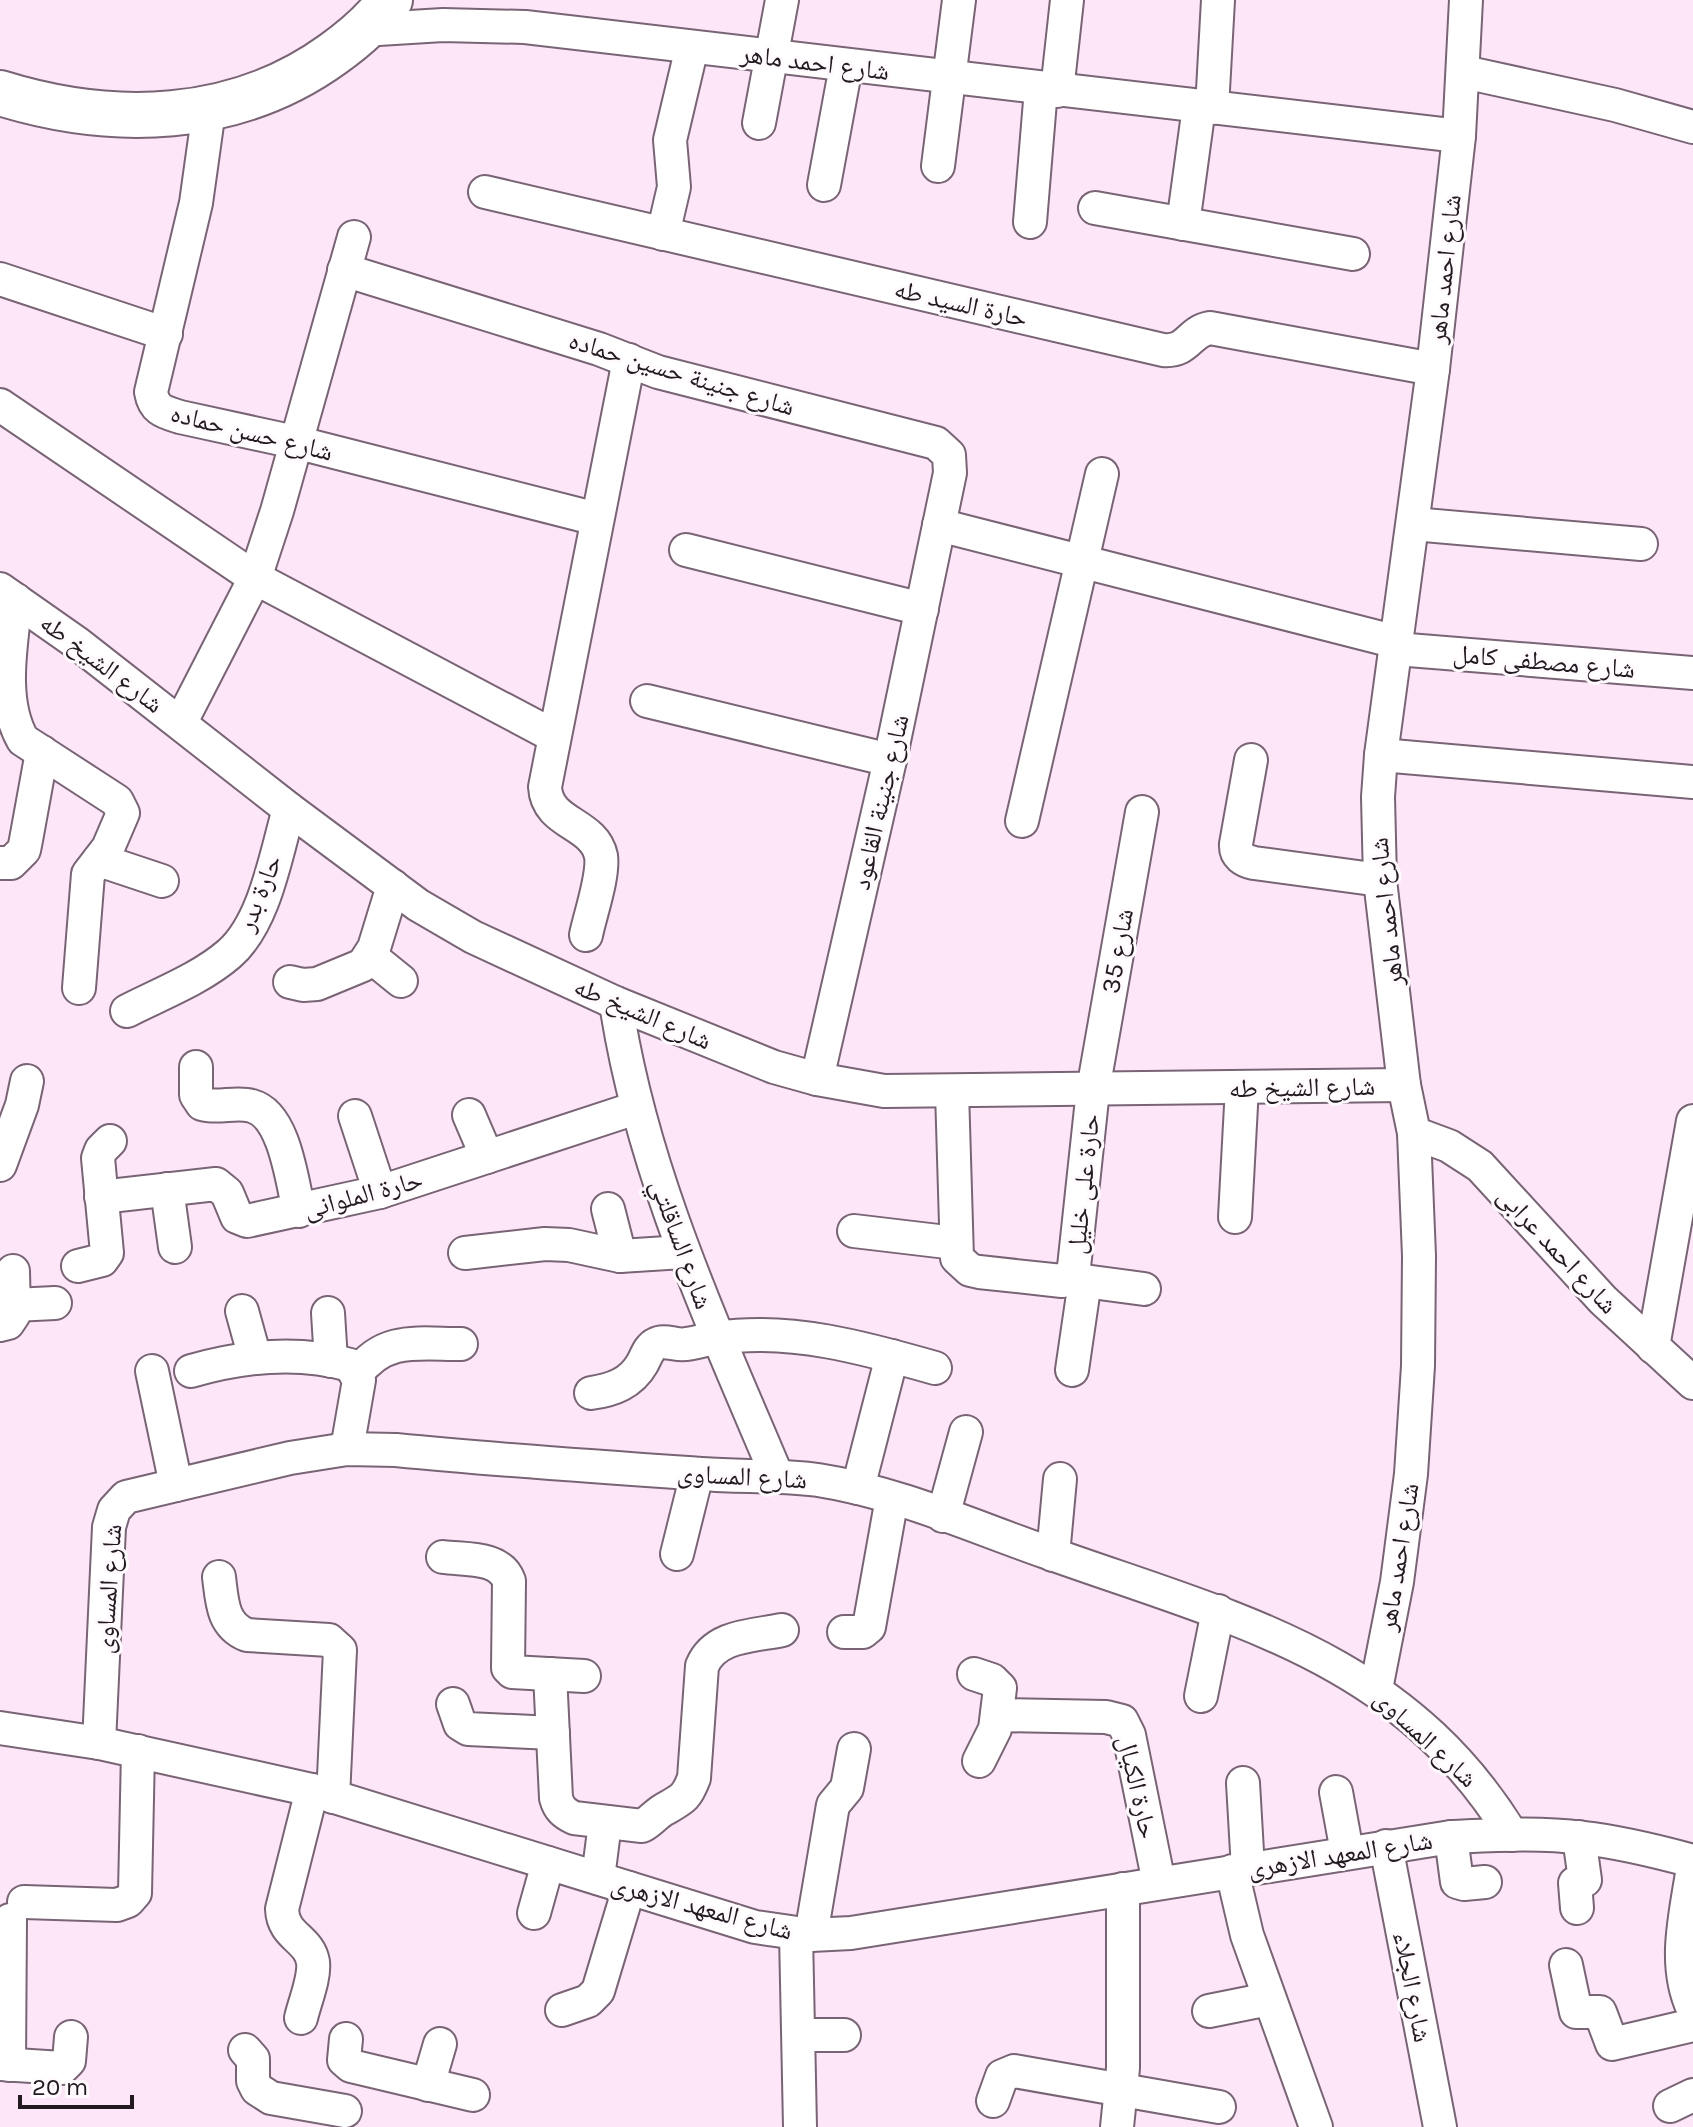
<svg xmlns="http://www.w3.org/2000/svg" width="1693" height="2127" viewBox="0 0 1693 2127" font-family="Karla,'Noto Naskh Arabic',sans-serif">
<rect width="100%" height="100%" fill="#fee6f9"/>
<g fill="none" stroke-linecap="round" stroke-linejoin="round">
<defs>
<g id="street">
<polyline points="362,30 443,25 525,27 1459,136"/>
<polyline points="1464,72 1615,105 1693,127"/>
<polyline points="1057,91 1067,0"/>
<polyline points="1212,108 1218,0"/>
<path d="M209,110l-13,93 -45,189c3,18 13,20 29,25l115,25 302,77"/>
<polyline points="759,123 782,0"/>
<polyline points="938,166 959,0"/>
<polyline points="824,185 846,66"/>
<path d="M485,192l678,158c26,2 25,-18 47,-22l223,41"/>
<polyline points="1095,208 1353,254"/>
<polyline points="1030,222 1041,89"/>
<polyline points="1183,224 1199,107"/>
<polyline points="663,234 674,187 670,140 692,47"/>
<polyline points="344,270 599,349 658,372 936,443 949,455 950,473 890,760 817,1079"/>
<polyline points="0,279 166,334"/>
<polyline points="0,405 255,578 554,736"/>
<polyline points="1413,524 1641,544"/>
<polyline points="939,525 1397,642"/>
<polyline points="686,550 922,609"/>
<polyline points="0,589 77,643 289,809 418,905 473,937 616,1003 774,1067 817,1079 884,1091 1404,1085"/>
<path d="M16,600c-5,45 -16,101 7,140l94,61 6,12 -15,35 -20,26 -9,114"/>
<polyline points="1396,649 1693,673"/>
<polyline points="647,701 890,760"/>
<polyline points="181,722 255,578 277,511 354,237"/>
<polyline points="1381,755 1693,782"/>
<path d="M1251,760l-15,84c-1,12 8,17 18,19l126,17"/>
<polyline points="1022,821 1102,474"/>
<polyline points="99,860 162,881"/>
<polyline points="0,863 11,863 24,850 26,840 42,752"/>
<path d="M586,935c4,-20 18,-59 15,-79 -7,-34 -54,-31 -56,-69l84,-427"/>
<polyline points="367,960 380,964 401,981"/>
<polyline points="290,982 303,985 317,984 363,965 374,948 393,886"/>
<path d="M616,1003c25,167 96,319 161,473"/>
<path d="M127,1011c33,-17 73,-32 102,-57 36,-31 47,-100 60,-145"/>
<path d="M196,1067v28l6,9c16,5 34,-3 50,2 33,9 40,76 47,105"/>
<polyline points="952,1091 957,1258 970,1270 979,1272 1062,1281 1069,1279 1074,1267 1093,1090 1142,812"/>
<polyline points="469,1115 487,1157"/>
<polyline points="355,1116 380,1192"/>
<polyline points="1414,1133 1449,1146 1480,1166 1603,1300 1693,1383"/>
<polyline points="0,1165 22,1105 27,1081"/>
<polyline points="167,1189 175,1247"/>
<polyline points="101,1197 216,1184 227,1193 237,1217 247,1221 380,1192 636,1108"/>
<polyline points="608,1209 620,1256"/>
<polyline points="1235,1217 1242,1087"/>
<polyline points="854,1231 955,1243"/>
<polyline points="465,1253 545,1244 569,1245 620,1256 683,1252"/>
<polyline points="78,1266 102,1260 107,1253 98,1158 101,1150 110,1141"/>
<polyline points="1069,1279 1144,1289"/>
<polyline points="14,1305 55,1303"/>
<polyline points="242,1311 255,1358"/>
<polyline points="328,1313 331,1361"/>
<polyline points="0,1325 8,1323 14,1314 13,1271"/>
<polyline points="1653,1347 1693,1121"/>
<polyline points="1072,1370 1085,1281"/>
<polyline points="152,1371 176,1485"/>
<path d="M191,1371c52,-15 106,-21 159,-6l9,15 -12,69"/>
<path d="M357,1374c27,-38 62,-30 104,-30"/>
<path d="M591,1393c22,-3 40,-10 51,-29 4,-7 7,-17 14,-20 8,-5 21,2 30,0 11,-1 20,-5 31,-6 73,-11 148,10 218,30"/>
<polyline points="858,1488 892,1356"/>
<polyline points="943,1516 966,1432"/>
<polyline points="677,1554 697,1474"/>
<polyline points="1053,1555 1060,1479"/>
<path d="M443,1557c23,3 57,-1 66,24l-1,87 4,4 72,4"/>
<path d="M219,1577c3,24 3,48 28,58l82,5 11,10 -7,147"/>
<polyline points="844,1632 863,1632 869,1627 892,1498"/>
<path d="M550,1674l6,124c3,11 8,15 18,20l68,8c8,-4 13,-11 21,-16 19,-11 23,-11 31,-32l8,-112c13,-31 51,-30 80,-36"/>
<polyline points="974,1674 992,1680 1000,1688 995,1729 979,1761"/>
<polyline points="1376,1689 1397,1582 1411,1474 1418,1366 1419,1256 1414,1133 1404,1085 1380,880 1378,797 1381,755 1433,369 1459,136 1466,0"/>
<polyline points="1201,1696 1218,1611"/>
<polyline points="453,1704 460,1724 468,1729 553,1733"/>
<polyline points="997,1715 1106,1717 1122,1721 1129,1735 1159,1883"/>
<path d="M0,1728l99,15 213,47 443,137 56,8 40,-2 600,-96c43,-2 88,-5 132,1 37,4 73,13 110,23"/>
<path d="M99,1743l10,-216 5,-17 12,-13 164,-39 57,-9 49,1c101,10 204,17 306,24 38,3 77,1 116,6 78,12 154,46 228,72 184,66 356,103 466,283"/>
<polyline points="1243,1783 1248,1869"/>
<polyline points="1336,1792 1347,1852"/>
<polyline points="1451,1837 1457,1882 1464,1884 1485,1882"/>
<polyline points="1386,1846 1440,2127"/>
<path d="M1693,1867c-7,47 -21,97 0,142"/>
<polyline points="1232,1871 1247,1935 1316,2127"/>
<polyline points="598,1878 605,1823"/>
<polyline points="24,1902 117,1905 128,1901 135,1893 138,1751"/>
<polyline points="1577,1908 1575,1883 1585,1880 1579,1837"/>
<polyline points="534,1913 548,1863"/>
<polyline points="796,1934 800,2127"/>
<polyline points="811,1935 833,1805 847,1788 854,1749"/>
<polyline points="1566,1965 1576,2012 1600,2012 1612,2044 1693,2025"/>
<polyline points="562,2010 588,2001 598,1991 629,1888"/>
<polyline points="1209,2011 1269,1999"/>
<path d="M301,2018c4,-17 14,-40 12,-56 -4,-24 -30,-25 -31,-53l30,-119"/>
<polyline points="799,2035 844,2035"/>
<polyline points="346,2039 344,2060 351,2066 473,2095"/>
<polyline points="245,2050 253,2059 253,2081 257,2089 271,2098 345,2111"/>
<polyline points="0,2064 62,2068 69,2061 71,2037"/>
<polyline points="9,2065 10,1920"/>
<polyline points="428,2085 440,2044"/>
<polyline points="993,2101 1002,2076 1014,2071 1219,2107"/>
<polyline points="1670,2106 1693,2095"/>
<polyline points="1117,2127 1123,2068 1123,1889"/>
</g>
<path id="secondary" d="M0,93c113,35 235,32 333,-39 21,-15 42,-33 57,-54"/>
</defs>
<use href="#street" stroke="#786474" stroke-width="36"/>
<use href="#secondary" stroke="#786474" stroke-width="48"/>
<use href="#street" stroke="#fff" stroke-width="32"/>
<use href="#secondary" stroke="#fff" stroke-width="44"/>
</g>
<g text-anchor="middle" stroke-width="6" stroke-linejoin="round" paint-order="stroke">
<g font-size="26" fill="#221a20" stroke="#fefafd">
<text transform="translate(815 62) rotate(7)" y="9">شارع احمد ماهر</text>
<text transform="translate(1444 269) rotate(-84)" y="9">شارع احمد ماهر</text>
<text transform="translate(961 303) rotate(13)" y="9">حارة السيد طه</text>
<text transform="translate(682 373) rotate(17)" y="9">شارع جنينة حسين حماده</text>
<text transform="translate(252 432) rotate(14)" y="9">شارع حسن حماده</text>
<text transform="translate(1544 661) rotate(5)" y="9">شارع مصطفى كامل</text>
<text transform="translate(102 663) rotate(37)" y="9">شارع الشيخ طه</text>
<text transform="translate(880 802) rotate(-77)" y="9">شارع جنينة القاعود</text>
<text transform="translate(259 893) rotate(-68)" y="9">حارة بدر</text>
<text transform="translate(1386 912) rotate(-96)" y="9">شارع احمد ماهر</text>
<text transform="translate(1117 951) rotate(-80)" y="9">شارع 35</text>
<text transform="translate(643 1013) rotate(23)" y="9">شارع الشيخ طه</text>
<text transform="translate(1302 1087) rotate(-1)" y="9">شارع الشيخ طه</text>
<text transform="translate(1083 1184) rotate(-84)" y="9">حارة على خليل</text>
<text transform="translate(363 1194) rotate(-15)" y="9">حارة الملوانى</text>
<text transform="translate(682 1244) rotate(70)" y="9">شارع الساقلتي</text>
<text transform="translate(1558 1250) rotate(47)" y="9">شارع احمد عرابى</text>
<text transform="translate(742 1476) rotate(3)" y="9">شارع المساوى</text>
<text transform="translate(1398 1557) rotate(-81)" y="9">شارع احمد ماهر</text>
<text transform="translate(108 1589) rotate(-86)" y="9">شارع المساوى</text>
<text transform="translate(1426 1738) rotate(43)" y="9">شارع المساوى</text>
<text transform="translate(1138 1787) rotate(77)" y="9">حارة الكيال</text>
<text transform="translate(1340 1854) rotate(-9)" y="9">شارع المعهد الازهرى</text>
<text transform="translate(702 1907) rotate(15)" y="9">شارع المعهد الازهرى</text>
<text transform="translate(1413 1987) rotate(79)" y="9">شارع الجلاء</text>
</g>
</g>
<path d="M20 2095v12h112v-12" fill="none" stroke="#221a20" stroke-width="4"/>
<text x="32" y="2095" font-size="24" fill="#221a20" stroke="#fefafd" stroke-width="6" paint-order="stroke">20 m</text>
</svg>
